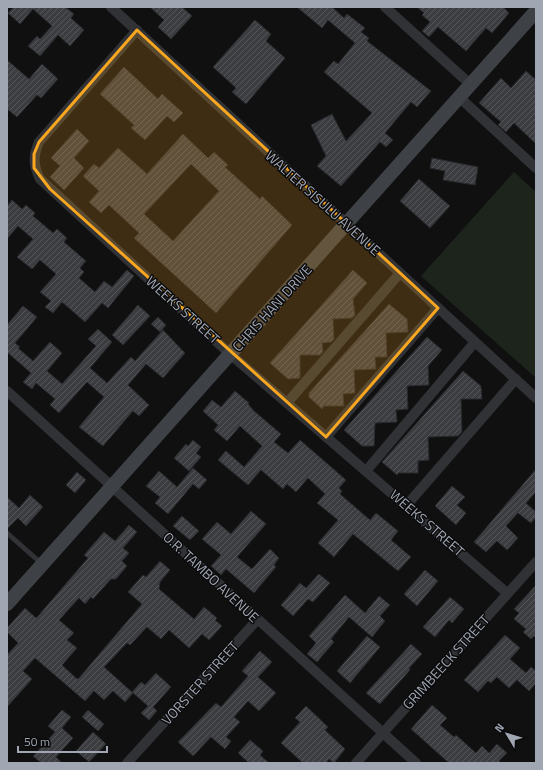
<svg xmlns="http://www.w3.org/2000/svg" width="543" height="770" viewBox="0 0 543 770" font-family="'Titillium Web',sans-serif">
<defs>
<pattern id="building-hatch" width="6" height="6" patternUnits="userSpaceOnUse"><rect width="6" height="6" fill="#3b3d41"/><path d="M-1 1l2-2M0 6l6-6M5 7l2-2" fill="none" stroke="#54565a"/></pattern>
</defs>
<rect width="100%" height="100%" fill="#101011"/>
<polygon fill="#1c241c" points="514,172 536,192 536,378 421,276"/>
<g fill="url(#building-hatch)" stroke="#292a2d" fill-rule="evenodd">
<polygon points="14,7 65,7 74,14 71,18 84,30 70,46 58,35 40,56 28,46 37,36 40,39 52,26 33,9 20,24 8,13"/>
<polygon points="150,7 182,7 192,16 171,39 158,27 164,20"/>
<polygon points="297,7 332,7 344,18 347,14 365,28 361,32 369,38 367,41 431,91 417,107 411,102 385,133 393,140 386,147 380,142 341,186 317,166 326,156 311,125 332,114 346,141 372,113 324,72 334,61 338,64 355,43 328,20 322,28"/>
<polygon points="417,7 503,7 509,13 492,33 486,28 466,51 438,27 429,37 422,31 430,22 422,15 424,13"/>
<polygon points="255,20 271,34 266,41 285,58 246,104 232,92 236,88 213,67"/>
<polygon points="7,60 29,79 42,64 58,79 41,98 37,95 17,117 7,109"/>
<polygon points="124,67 158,99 162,94 183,113 174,122 167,116 145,140 131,128 134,125 100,94"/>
<polygon points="526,71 536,80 536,144 514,123 506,132 498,125 501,122 479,103 501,78 511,88"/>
<polygon points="77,129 89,141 74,158 84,168 64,190 50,177 60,166 51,158"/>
<path d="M183,134l25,24 6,-6 14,13 -3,2 35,32 2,-3 30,29 -76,88 -82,-75 5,-5 -30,-28 -8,8 -12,-11 10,-11 -16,-15 11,-12 5,4 19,-20 29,26zM191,164l28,27 -46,50 -29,-27z"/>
<polygon points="432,158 478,167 475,185 443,180 445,171 430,168"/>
<polygon points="419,179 450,206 430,228 400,201"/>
<polygon points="12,200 22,209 26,205 35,213 33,216 53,233 57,229 67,238 64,242 86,261 80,268 84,272 79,278 95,292 104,281 112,287 127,270 134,276 108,308 102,303 85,322 62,302 53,313 45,307 51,301 40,292 56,274 40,260 32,269 17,257 33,239 18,226 7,239 7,206"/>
<polygon points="353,270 367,283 353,299 355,315 352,318 333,319 334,339 331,342 322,343 323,352 320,355 300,355 300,378 288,379 270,363"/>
<polygon points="389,304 407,319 408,332 386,333 387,357 375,357 376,369 354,370 355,393 343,394 344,406 324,406 322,409 309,397 309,393"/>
<polygon points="138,305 150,316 123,345 112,335"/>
<polygon points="23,306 37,317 15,343 20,347 18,348 33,361 50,342 62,353 47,371 62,384 96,346 88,339 98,329 112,342 90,368 107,383 131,357 135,361 163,330 185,353 163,378 146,364 128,385 149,405 139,416 133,411 103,446 79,427 104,397 87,382 59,413 50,405 55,399 36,383 32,389 23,382 31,373 7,352 7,325"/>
<polygon points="158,317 166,325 160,332 151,324"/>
<polygon points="427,337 442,350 428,366 429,385 407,386 408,409 396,410 397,422 375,423 374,446 362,446 344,430"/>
<polygon points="463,371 481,386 482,399 461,399 462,432 458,436 428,437 429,460 418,461 418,473 398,473 397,475 382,462"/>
<polygon points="235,391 249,403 248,404 254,411 281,434 274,442 288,453 300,440 346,480 339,488 342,491 340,494 370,520 376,513 398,531 391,540 411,557 398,571 353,534 334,557 318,543 338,520 317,503 325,494 308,478 296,492 287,484 283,489 261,470 248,485 218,460 226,451 244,467 262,446 240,426 227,441 214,430 218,425 203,411 212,400 221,407"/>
<polygon points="193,440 201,447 196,453 201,457 189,471 174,458 186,444 188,446"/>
<polygon points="193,468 207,480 199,489 193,484 168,514 155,503 160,497 146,486 159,471 177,487"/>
<polygon points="536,469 536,492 526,503 536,512 536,517 531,523 518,513 506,526 518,538 507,550 497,541 486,552 474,542"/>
<polygon points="77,472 86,480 75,493 66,485"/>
<polygon points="452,486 465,497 457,505 466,513 456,525 435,506"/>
<polygon points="30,495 43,507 26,526 18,518 7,529 7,497 19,508"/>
<polygon points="251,511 266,524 237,557 252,569 270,549 279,558 274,565 276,567 254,593 226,569 221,575 211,566 221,555 202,539 217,522 231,534"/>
<polygon points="182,516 199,531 190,540 173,526"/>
<polygon points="129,525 137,532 123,548 129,553 122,561 127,566 116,579 111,579 93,599 91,597 85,604 79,598 59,620 74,633 67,640 77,648 62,665 77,679 79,678 142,604 128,592 143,575 146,577 160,561 170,570 160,582 159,589 194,619 204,607 217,618 215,620 222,626 209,640 202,634 189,648 169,630 161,639 147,627 130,645 127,643 104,667 133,693 125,702 113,691 104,700 94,691 85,701 35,658 23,671 32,679 7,707 7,655 18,643 7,632 7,628 25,608 36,618 39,615 88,558 84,555 104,532 115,541"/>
<polygon points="425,570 438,581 417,606 404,594"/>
<polygon points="319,574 330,583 313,602 308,599 293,616 281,605 300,583 306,588"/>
<polygon points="536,585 536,638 534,636 531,639 523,632 526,629 514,619 519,613 514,609"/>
<polygon points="345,595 365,613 379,596 390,605 380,616 385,621 372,637 349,617 331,639 334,642 317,662 307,654 316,643 309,636"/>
<polygon points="450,597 464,609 452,623 449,620 435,637 423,627"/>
<polygon points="505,635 520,648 510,659 526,673 531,667 536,671 536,683 529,691 517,680 509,688 497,677 491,683 488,681 478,692 464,680"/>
<polygon points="367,636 380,647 350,683 337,671"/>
<polygon points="411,644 422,654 409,668 410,670 380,704 366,693"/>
<polygon points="260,651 272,662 258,677 276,693 259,711 248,701 234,717 240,722 226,737 231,741 225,749 211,737 193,756 178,742 216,703 221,707 242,683 248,676 242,671"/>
<polygon points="156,673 171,687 153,707 157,711 149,720 141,713 148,706 132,692 141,682 145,685"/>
<polygon points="432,705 447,718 440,725 454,737 456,735 476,753 482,746 489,753 497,744 507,753 499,761 501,763 449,763 411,729"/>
<polygon points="306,706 328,727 325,730 345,749 334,763 329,759 326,763 303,763 281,743 300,722 295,718"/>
<polygon points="62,710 71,717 62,728 73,738 56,757 62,763 41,763 33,756 55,732 48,726"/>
<polygon points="88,710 104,724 98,731 82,717"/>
<polygon points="93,732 106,744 89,762 76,751"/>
<polygon points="250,740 263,751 260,755 269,763 249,763 238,753"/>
</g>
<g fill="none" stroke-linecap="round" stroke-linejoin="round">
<polyline stroke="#303236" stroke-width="5" points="7,533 42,564"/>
<g stroke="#303236" stroke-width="10">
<polyline points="111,7 536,398"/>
<polyline points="385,7 470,84"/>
<path d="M137,30l-98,112c-6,14 -6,23 1,37l190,175 277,239"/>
<polyline points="459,97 536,168"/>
<polyline points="7,391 416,763"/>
<polyline points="287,403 400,273"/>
<polyline points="326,437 438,308"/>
<polyline points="366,471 475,342"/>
<polyline points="406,506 516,379"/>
<polyline points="127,763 257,620"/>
<polyline points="356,763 536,562"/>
</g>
<polyline stroke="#3e4146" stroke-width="14" points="7,604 536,11"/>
</g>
<path fill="#f9a620" fill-opacity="0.2" stroke="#f9a620" stroke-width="3" stroke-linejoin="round" d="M137,30l301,278 -112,129 -276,-248 -16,-21v-14l5,-12z"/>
<g text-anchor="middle" stroke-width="3" stroke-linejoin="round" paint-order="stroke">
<g font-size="14" fill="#a0a7b3" stroke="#0b0b0c">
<text transform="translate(323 203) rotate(42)" y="5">WALTER SISULU AVENUE</text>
<text transform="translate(272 308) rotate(-48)" y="5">CHRIS HANI DRIVE</text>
<text transform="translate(183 310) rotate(42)" y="5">WEEKS STREET</text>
<text transform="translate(427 523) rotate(41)" y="5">WEEKS STREET</text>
<text transform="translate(211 577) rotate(43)" y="5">O.R. TAMBO AVENUE</text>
<text transform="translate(446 662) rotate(-48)" y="5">GRIMBEECK STREET</text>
<text transform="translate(200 683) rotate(-48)" y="5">VORSTER STREET</text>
</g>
</g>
<rect width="543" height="770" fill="none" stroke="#a0a7b3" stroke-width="16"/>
<g transform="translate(507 734) rotate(308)" stroke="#0b0b0c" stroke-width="3" paint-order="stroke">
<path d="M0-3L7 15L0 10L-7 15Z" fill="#a0a7b3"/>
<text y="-6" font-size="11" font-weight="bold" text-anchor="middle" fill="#a0a7b3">N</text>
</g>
<path d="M18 746v6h89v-6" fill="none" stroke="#a0a7b3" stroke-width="2"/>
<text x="24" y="746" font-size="12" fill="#a0a7b3" stroke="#0b0b0c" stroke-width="3" paint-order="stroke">50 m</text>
</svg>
